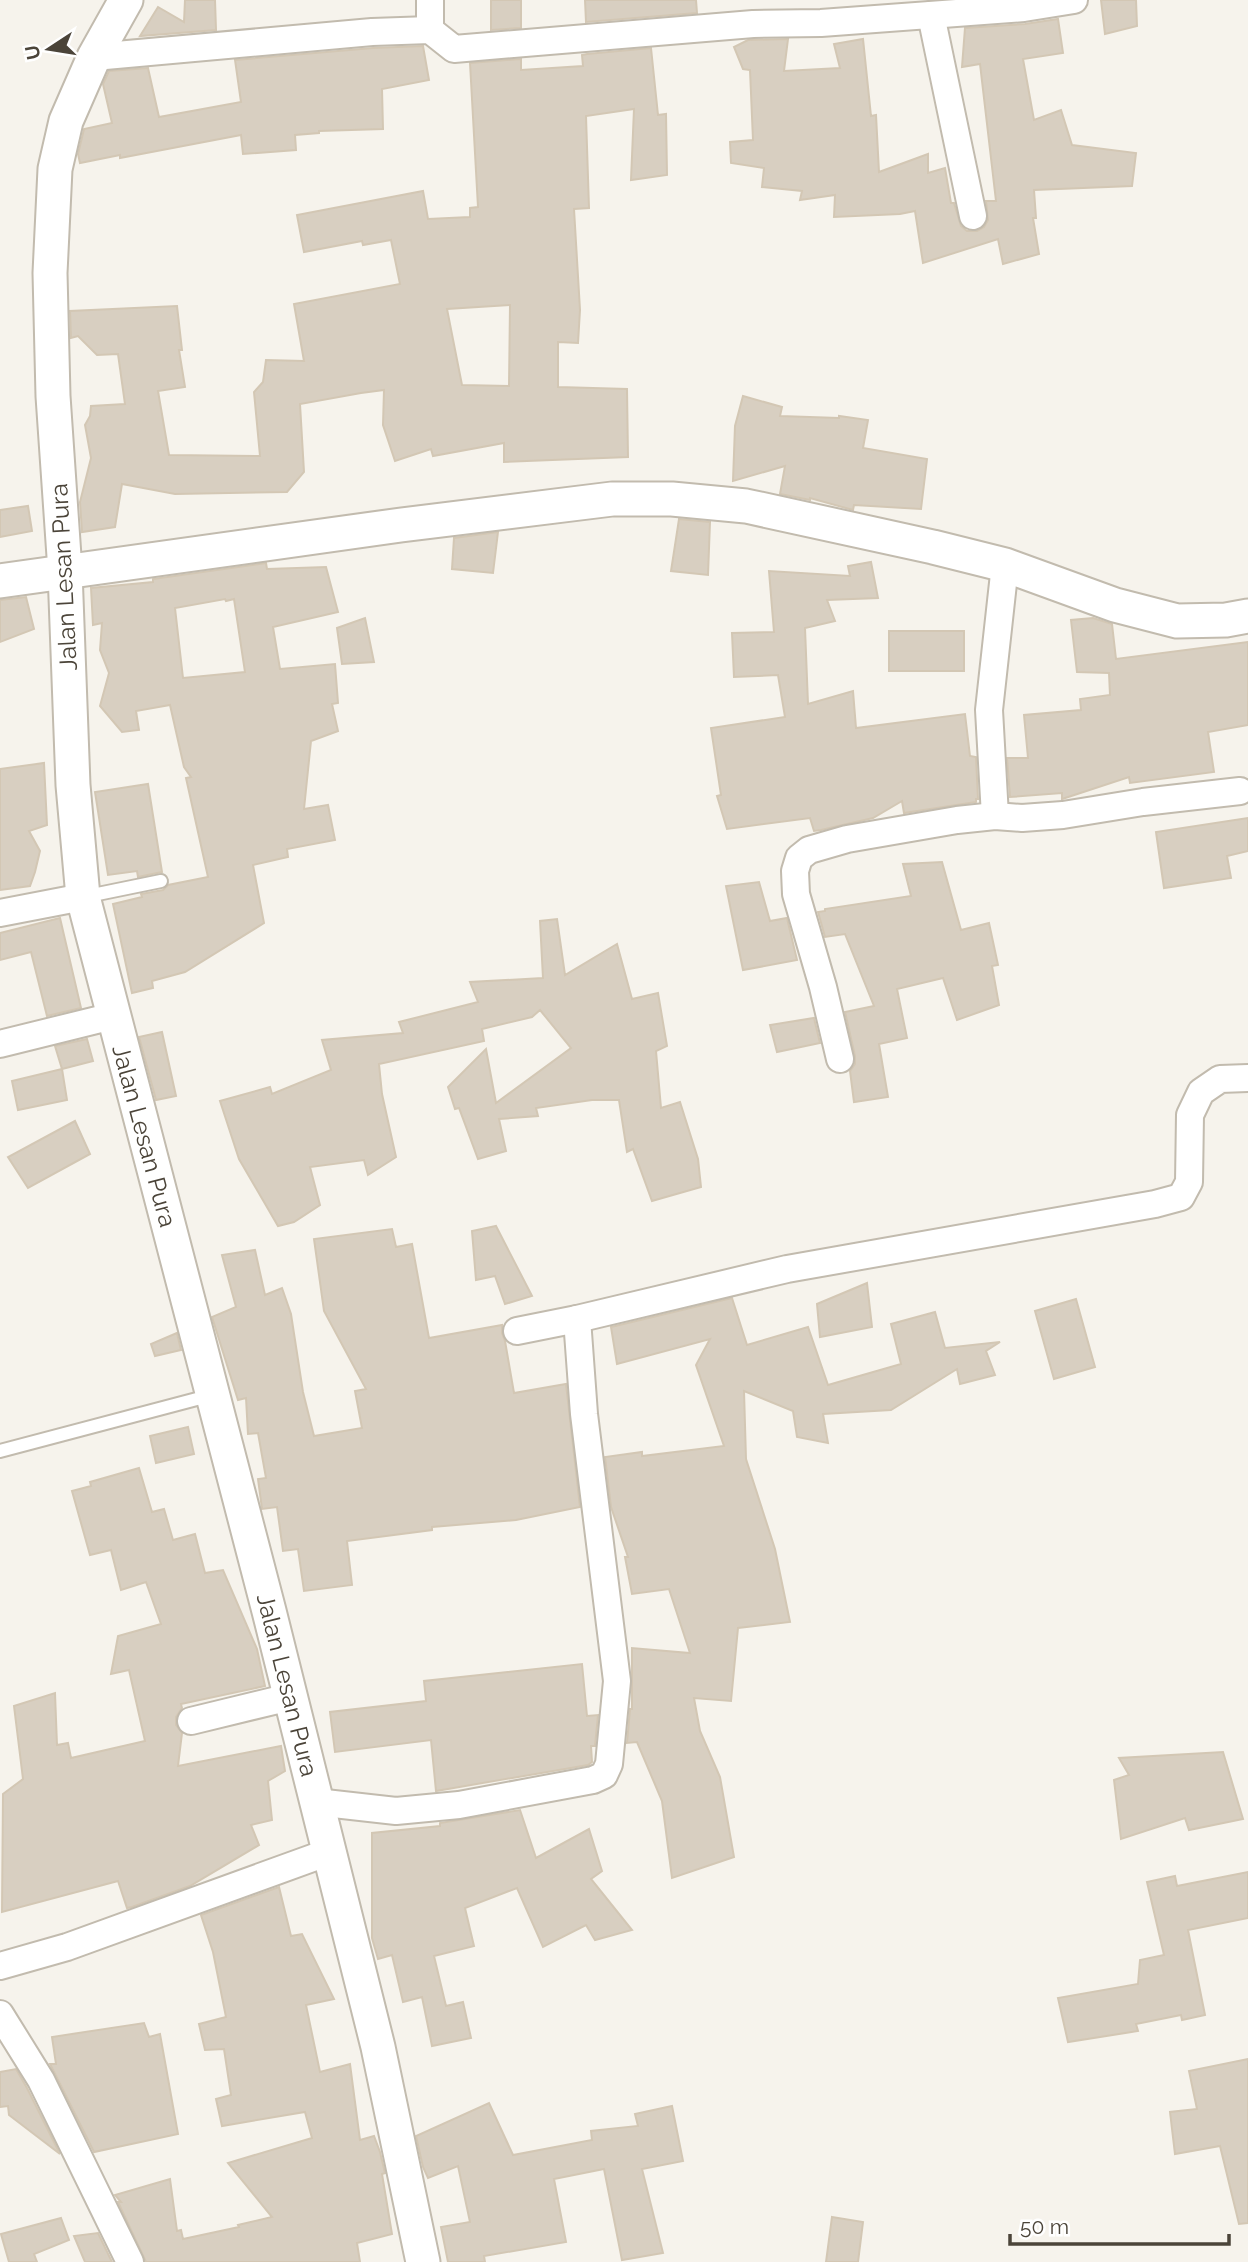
<svg xmlns="http://www.w3.org/2000/svg" width="1248" height="2262" viewBox="0 0 1248 2262" font-family="Raleway,sans-serif">
<rect width="100%" height="100%" fill="#f6f3ec"/>
<g fill="#d8cfc1" stroke="#d3c7b4" stroke-width="2" fill-rule="evenodd">
<polygon points="185,0 215,0 216,30 140,36 158,7 184,22"/>
<polygon points="491,0 521,0 521,28 491,30"/>
<polygon points="585,0 696,0 697,13 586,22"/>
<polygon points="1101,0 1136,0 1137,26 1105,34"/>
<polygon points="1058,19 1063,53 1023,59 1034,120 1061,110 1072,145 1136,153 1132,186 1034,190 1036,218 1033,218 1039,254 1003,264 998,239 923,263 915,211 900,214 834,217 835,195 800,200 802,191 762,187 764,168 731,163 730,142 753,140 750,70 743,69 734,47 748,40 788,39 784,71 840,68 834,44 863,39 871,116 876,115 879,172 928,154 928,173 945,168 951,203 954,203 961,226 967,231 977,231 984,227 988,220 986,201 996,201 980,64 962,67 965,28 1025,24"/>
<polygon points="423,46 429,80 382,89 383,129 319,131 319,133 295,135 296,150 243,154 241,135 120,158 120,155 80,163 78,154 84,129 112,123 103,84 109,71 148,68 159,117 241,102 235,60 373,48"/>
<path d="M651,48l7,67 8,-1 1,61 -36,5 3,-71 -48,7 3,92 -15,1 6,101 -2,33 -20,-1v45l69,2 1,68 -124,5v-19l-71,13 -2,-7 -36,12 -12,-36 1,-35 -23,3 -61,11 4,68 -17,20 -112,2 -53,-10 -7,43 -33,5 -2,-30 11,-44 -6,-33 5,-9 1,-10 34,-2 -7,-50 -21,1 -19,-19 -7,2 -1,-27 107,-5 5,44h-3l6,37 -27,4 11,64 91,1 -6,-64 9,-10 3,-22 38,1 -10,-57 106,-20 -9,-44 -28,5 -1,-4 -58,11 -7,-37 126,-24 5,28 42,-2v-9l8,-1 -8,-144 51,-4v11l62,-4 -1,-11 5,-1zM510,305l-1,81 -47,-1 -15,-76z"/>
<polygon points="743,396 782,407 780,416 839,418 839,416 868,420 863,448 927,459 921,509 854,505 853,510 810,498 810,500 780,494 785,466 733,481 735,426"/>
<polygon points="28,506 32,531 0,537 0,510"/>
<polygon points="679,519 710,522 708,575 671,571"/>
<polygon points="498,532 493,573 452,569 454,538"/>
<polygon points="871,562 878,598 827,600 835,621 805,628 808,704 853,691 856,728 965,714 970,756 976,757 978,799 976,799 976,802 904,813 902,801 873,818 821,830 814,831 810,818 727,829 717,796 721,795 711,728 785,717 778,675 734,677 732,633 774,632 769,571 850,576 848,566"/>
<path d="M266,563l1,6 59,-2 12,45 -65,15 7,42 55,-5 3,39 -6,1 6,27 -27,10 -7,68 24,-4 7,35 -48,9 1,8 -35,8 11,58 -79,49 -33,9 1,7 -21,5 -19,-89 29,-7 -1,-3 22,-4 5,-5 40,-8 -22,-99 5,-1 -7,-10 -14,-62 -34,6 3,19 -17,2 -22,-26 9,-33 -9,-23 2,-27 -9,2 -2,-37 62,-6v-3zM225,599l1,2 8,-2 11,73 -62,6 -8,-70z"/>
<polygon points="26,597 34,629 0,642 0,600"/>
<polygon points="365,618 374,662 342,664 337,628"/>
<polygon points="1093,618 1112,624 1116,659 1248,642 1248,725 1208,732 1214,772 1130,783 1129,777 1062,799 1062,793 1010,797 1007,758 1028,758 1024,715 1081,710 1080,699 1110,695 1109,673 1077,672 1071,620"/>
<rect x="889" y="631" width="75" height="40"/>
<polygon points="44,763 47,825 29,831 40,851 35,872 30,886 0,890 0,769"/>
<polygon points="148,784 162,872 138,877 137,871 108,875 95,792"/>
<polygon points="1248,818 1248,851 1227,856 1231,878 1164,888 1156,832"/>
<polygon points="942,862 961,930 989,923 998,965 992,966 999,1005 957,1020 943,978 897,989 907,1038 879,1044 888,1097 854,1102 850,1071 855,1064 855,1056 845,1012 874,1006 845,934 825,937 818,912 825,911 825,909 911,896 903,864"/>
<polygon points="759,882 770,921 787,918 797,960 743,970 726,886"/>
<polygon points="60,918 81,1008 47,1016 31,952 0,960 0,933"/>
<polygon points="557,919 565,975 617,944 632,999 658,993 667,1046 656,1051 661,1108 680,1102 698,1159 701,1187 652,1201 633,1149 627,1152 619,1100 592,1100 536,1108 538,1116 499,1119 506,1151 478,1159 459,1108 455,1109 448,1087 486,1049 496,1103 571,1048 540,1010 532,1017 482,1029 484,1041 379,1064 382,1094 396,1157 368,1175 364,1160 310,1167 320,1205 294,1222 278,1226 239,1159 220,1101 270,1087 272,1094 331,1070 322,1040 403,1033 399,1022 478,1002 470,982 543,978 540,921"/>
<polygon points="814,1018 820,1043 777,1052 770,1025"/>
<polygon points="162,1032 176,1096 156,1100 139,1037"/>
<polygon points="87,1039 93,1061 62,1069 55,1046"/>
<polygon points="62,1069 67,1100 18,1110 12,1081"/>
<polygon points="75,1121 90,1154 28,1188 8,1157"/>
<polygon points="496,1226 532,1296 505,1304 495,1276 476,1280 472,1231"/>
<polygon points="392,1229 396,1247 412,1244 429,1338 502,1325 502,1333 505,1341 514,1393 566,1384 580,1507 516,1520 432,1527 432,1530 347,1541 352,1585 304,1591 298,1549 283,1551 277,1507 262,1509 258,1479 266,1478 258,1433 248,1434 246,1398 238,1400 212,1317 236,1307 222,1255 255,1250 265,1295 282,1288 291,1314 303,1392 314,1436 362,1428 355,1391 366,1389 324,1311 314,1239"/>
<polygon points="867,1283 872,1327 820,1337 817,1304"/>
<polygon points="732,1298 747,1345 808,1327 828,1385 901,1364 891,1324 935,1312 945,1348 1000,1342 986,1351 995,1375 960,1384 957,1369 891,1410 823,1414 828,1443 797,1437 793,1411 744,1391 746,1459 775,1549 790,1622 738,1628 731,1701 694,1698 700,1731 720,1777 734,1857 672,1878 662,1801 637,1742 627,1743 630,1709 632,1709 632,1648 690,1653 669,1589 632,1594 625,1557 628,1557 611,1507 605,1457 642,1452 642,1456 724,1446 696,1365 710,1339 617,1364 611,1327"/>
<polygon points="1076,1299 1095,1367 1054,1379 1035,1311"/>
<polygon points="177,1333 181,1350 155,1356 151,1344"/>
<polygon points="188,1427 194,1454 156,1463 150,1436"/>
<polygon points="139,1468 152,1512 164,1509 173,1540 195,1534 205,1573 223,1570 257,1649 265,1686 181,1704 182,1708 176,1717 176,1725 182,1733 178,1766 281,1746 285,1771 268,1781 272,1820 251,1825 259,1845 190,1886 132,1907 127,1908 118,1881 2,1912 3,1794 23,1779 14,1706 55,1693 57,1745 68,1743 71,1758 145,1741 129,1670 111,1674 118,1636 161,1624 146,1582 121,1590 111,1550 90,1555 72,1491 91,1486 90,1482"/>
<polygon points="582,1664 587,1716 598,1715 595,1746 591,1746 592,1762 588,1765 436,1791 431,1740 335,1752 330,1712 426,1701 424,1681"/>
<polygon points="1223,1752 1243,1819 1189,1830 1185,1818 1121,1839 1114,1780 1129,1775 1119,1758"/>
<polygon points="520,1810 536,1858 589,1829 602,1871 591,1879 632,1930 595,1940 586,1925 543,1947 517,1888 465,1908 474,1946 434,1956 446,2006 463,2002 471,2038 432,2046 422,1997 403,2002 392,1955 378,1959 372,1938 372,1833 440,1826 440,1823"/>
<polygon points="1248,1872 1248,1918 1188,1930 1205,2015 1182,2020 1181,2015 1136,2024 1138,2031 1068,2042 1058,1998 1138,1984 1140,1960 1164,1955 1147,1882 1175,1876 1177,1886"/>
<polygon points="279,1887 291,1936 302,1934 334,1999 306,2005 320,2072 350,2064 360,2140 374,2136 380,2152 385,2173 382,2174 392,2234 357,2243 360,2262 146,2262 118,2202 121,2202 115,2195 170,2179 177,2231 181,2230 183,2239 239,2227 238,2225 272,2217 228,2163 312,2138 305,2112 222,2126 216,2099 231,2095 224,2049 205,2050 199,2024 226,2017 213,1952 201,1915"/>
<polygon points="144,2023 149,2037 160,2034 178,2134 94,2152 50,2064 56,2064 52,2037"/>
<polygon points="1248,2059 1248,2223 1239,2224 1220,2146 1175,2154 1170,2112 1197,2109 1189,2071"/>
<polygon points="16,2069 27,2088 60,2154 9,2115 8,2106 0,2107 0,2072"/>
<polygon points="489,2103 513,2155 592,2140 591,2131 638,2126 635,2114 672,2106 683,2161 642,2169 663,2253 622,2260 604,2169 554,2179 566,2242 484,2256 485,2262 448,2262 441,2227 470,2222 458,2166 428,2178 423,2167 416,2136"/>
<polygon points="832,2217 863,2222 858,2262 826,2262"/>
<polygon points="61,2218 69,2240 34,2254 37,2262 9,2262 1,2234"/>
<polygon points="98,2233 112,2262 85,2262 74,2236"/>
</g>
<g fill="none" stroke-linecap="round" stroke-linejoin="round">
<defs>
<g id="service">
<polyline points="83,897 161,881"/>
<polyline points="0,1451 212,1395"/>
</g>
<g id="minor">
<polyline points="931,15 973,216"/>
<polyline points="430,30 430,0"/>
<polyline points="94,57 372,32 430,30 454,49 753,24 821,23 1024,8 1074,0"/>
<polyline points="995,816 989,710 1005,565"/>
<polyline points="0,913 83,897"/>
<polyline points="0,1044 113,1016"/>
<polyline points="840,1059 823,987 796,894 795,871 799,858 809,850 847,839 957,820 995,816 1022,818 1063,815 1143,802 1240,791"/>
<polyline points="577,1319 787,1269 1155,1204 1181,1197 1189,1182 1190,1115 1201,1092 1220,1079 1248,1078"/>
<polyline points="191,1721 290,1697"/>
<polyline points="316,1802 396,1811 459,1805 593,1780 604,1775 609,1764 617,1681 584,1414 577,1319 517,1331"/>
<polyline points="0,1966 67,1947 329,1852"/>
<polyline points="0,2014 41,2080 130,2262"/>
</g>
<g id="tertiary">
<polyline points="126,0 94,57 66,121 55,169 50,273 53,396 65,571 73,785 83,897 269,1611 378,2047 423,2262"/>
<polyline points="0,581 401,525 612,499 672,499 746,506 933,547 1005,565 1115,605 1177,621 1226,620 1248,616"/>
</g>
</defs>
<use href="#service" stroke="#c2bbae" stroke-width="16"/>
<use href="#minor" stroke="#c2bbae" stroke-width="30"/>
<use href="#tertiary" stroke="#c2bbae" stroke-width="37"/>
<use href="#service" stroke="#fff" stroke-width="12"/>
<use href="#minor" stroke="#fff" stroke-width="26"/>
<use href="#tertiary" stroke="#fff" stroke-width="33"/>
</g>
<g text-anchor="middle" stroke-width="7" stroke-linejoin="round" paint-order="stroke">
<g font-size="24" fill="#4b4439" stroke="#fff">
<text transform="translate(64 577) rotate(-93)" y="8">Jalan Lesan Pura</text>
<text transform="translate(144 1136) rotate(75)" y="8">Jalan Lesan Pura</text>
<text transform="translate(287 1685) rotate(76)" y="8">Jalan Lesan Pura</text>
</g>
</g>
<g transform="translate(49 49) rotate(258)" stroke="#ffffff" stroke-width="5" paint-order="stroke">
<path d="M0-5L12 26L0 18L-12 26Z" fill="#4b4439"/>
<text y="-10" font-size="19" font-weight="bold" text-anchor="middle" fill="#4b4439">U</text>
</g>
<path d="M1010 2234v10h219v-10" fill="none" stroke="#4b4439" stroke-width="3.5"/>
<text x="1020" y="2234" font-size="21" fill="#4b4439" stroke="#ffffff" stroke-width="5" paint-order="stroke">50 m</text>
</svg>
